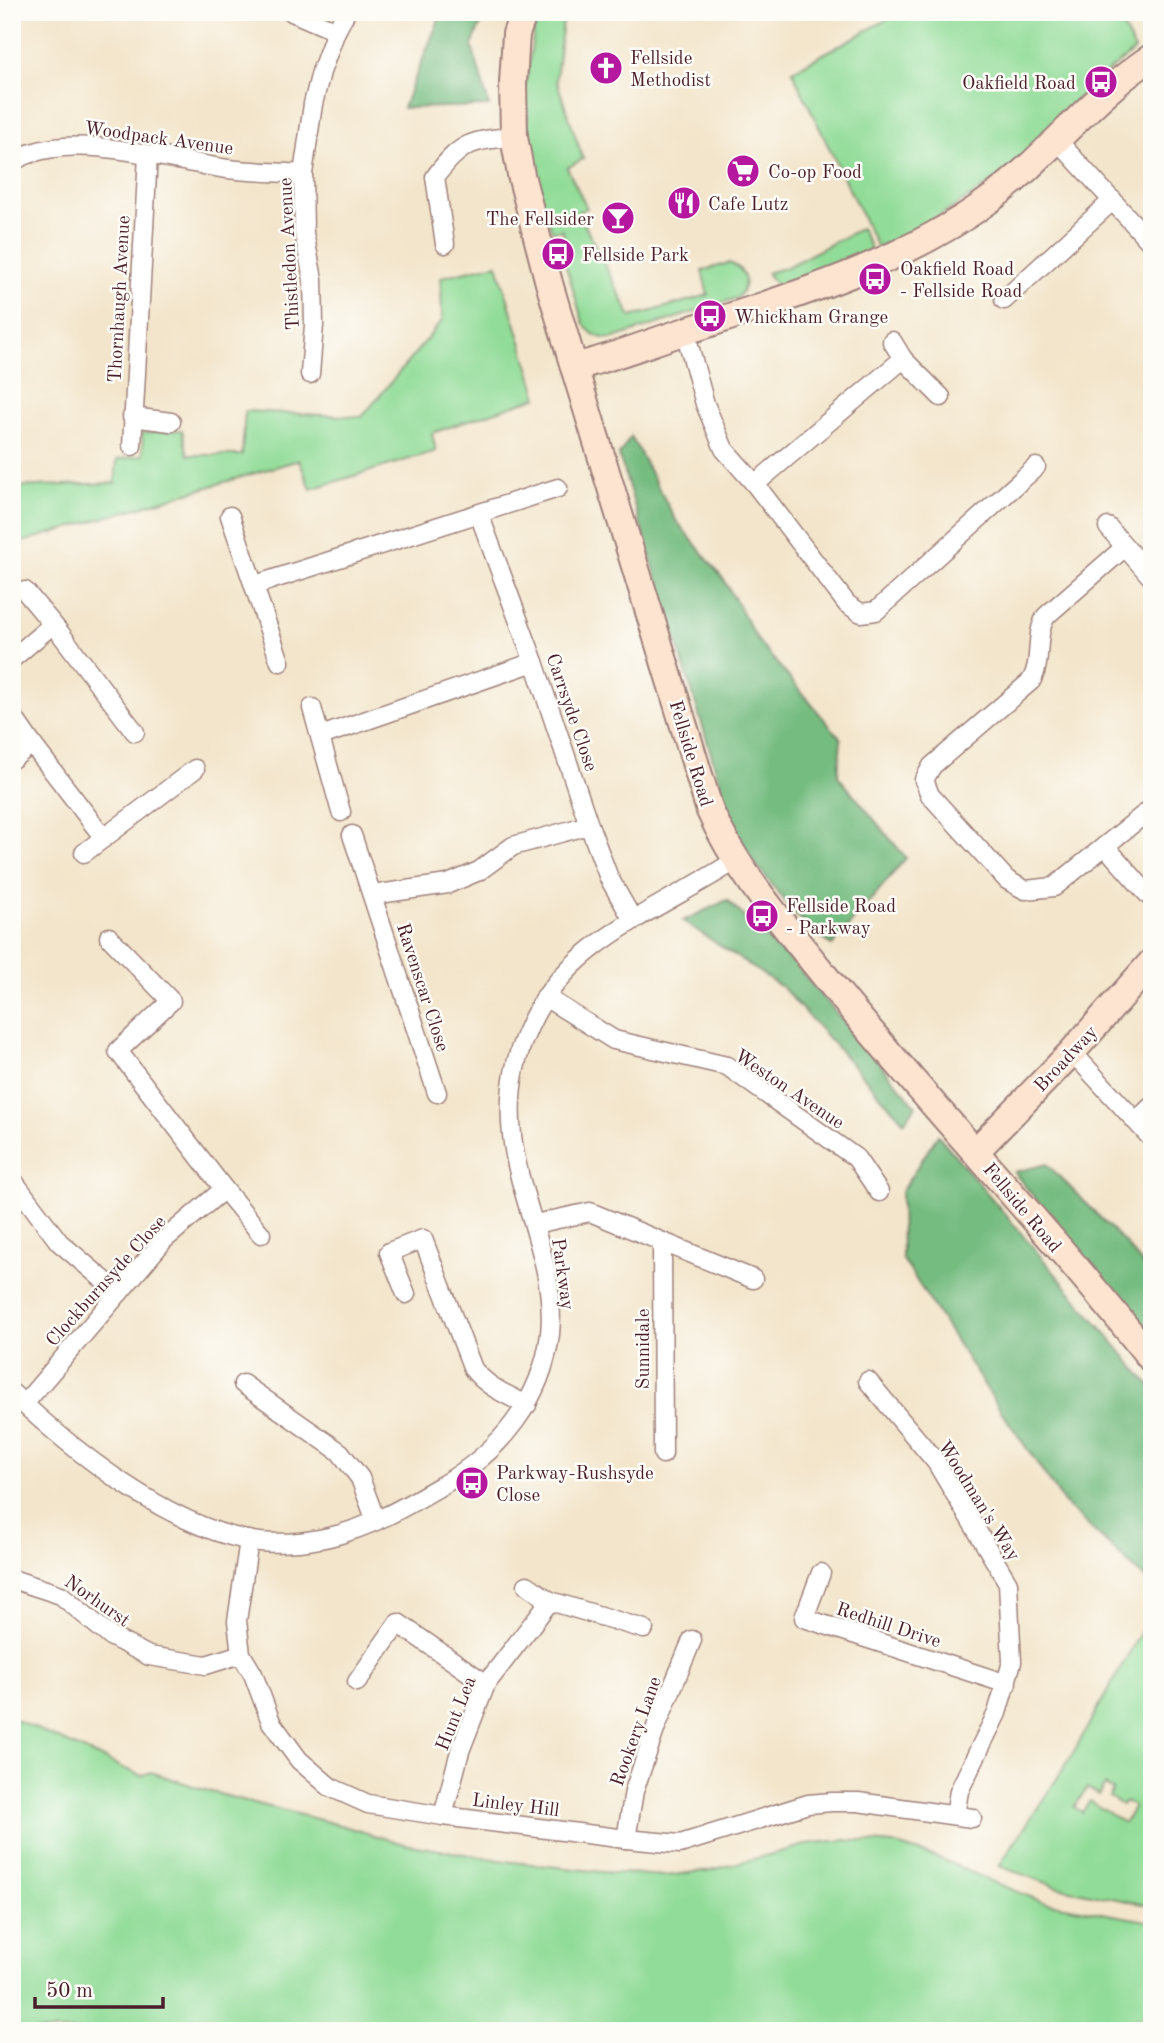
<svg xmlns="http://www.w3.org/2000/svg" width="1164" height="2043" viewBox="0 0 1164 2043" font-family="'Old Standard TT',serif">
<rect width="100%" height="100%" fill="#fdfcf7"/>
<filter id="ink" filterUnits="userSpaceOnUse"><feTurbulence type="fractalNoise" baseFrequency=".0143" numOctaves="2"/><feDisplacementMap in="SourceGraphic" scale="14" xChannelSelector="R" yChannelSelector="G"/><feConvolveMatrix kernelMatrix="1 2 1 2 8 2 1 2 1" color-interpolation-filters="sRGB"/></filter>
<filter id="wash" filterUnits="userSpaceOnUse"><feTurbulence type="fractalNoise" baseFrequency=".00686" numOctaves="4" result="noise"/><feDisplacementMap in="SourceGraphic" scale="28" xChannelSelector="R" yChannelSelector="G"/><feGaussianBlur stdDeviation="1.57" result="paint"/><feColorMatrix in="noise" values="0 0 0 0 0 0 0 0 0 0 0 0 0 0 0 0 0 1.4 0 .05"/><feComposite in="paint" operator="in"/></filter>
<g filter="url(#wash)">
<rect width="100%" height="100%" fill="#f3e5cb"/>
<g fill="#91dc98" stroke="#6e7e62" stroke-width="2" fill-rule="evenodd">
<path d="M537,12h27l-8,67 27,80 -16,9 20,40 -9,4 53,105 77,-22 -6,-24 27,-8c17,5 21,22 8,35l-126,41c-14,-1 -21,-5 -28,-17l-20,-66 7,-2 -8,-24 -10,1 -19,-50 -8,-93z"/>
<path d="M901,12h214l20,38c-27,21 -53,43 -77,67 -12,13 -23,28 -36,40 -42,39 -94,66 -145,90l-85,-176z"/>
<polygon points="861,228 871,249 783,287 775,283 767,273 787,267"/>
<polygon points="497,264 538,397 432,433 436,451 311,489 299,460 12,545 12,487 115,483 117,460 143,455 142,433 182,430 188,455 242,455 245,411 362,417 442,321 441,277"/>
<path d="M1152,1612v294l-91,-18 -62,-22 69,-104zM1105,1785l8,5 -4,7 13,8 3,-4 9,6 -10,16 -34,-22 -8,11 -8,-5 13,-19 11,7z"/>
<polygon points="12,1718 141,1776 151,1772 211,1792 340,1825 404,1844 512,1862 602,1872 665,1876 712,1870 813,1843 846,1840 893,1844 939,1858 991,1881 1043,1902 1152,1922 1152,2013 1104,2031 12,2031"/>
</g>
<g fill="#74bc80" stroke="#5f6e56" stroke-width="2">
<polygon points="442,12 485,12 472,46 489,106 403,108"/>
<polygon points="631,436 675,519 724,580 758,641 841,739 838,776 906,858 832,946 793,912 738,841 619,455"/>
<polygon points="727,900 797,967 916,1106 904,1122 783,988 683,921"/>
<polygon points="938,1135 1152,1388 1152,1585 1066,1505 999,1408 902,1258 901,1192"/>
<polygon points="1047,1164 1124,1242 1152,1276 1152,1345 1014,1172"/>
</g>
</g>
<g filter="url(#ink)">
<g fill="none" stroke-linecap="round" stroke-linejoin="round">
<defs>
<g id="street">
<polyline points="292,12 336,31"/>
<polyline points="1057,140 1152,244"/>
<path d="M12,162c56,-35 155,-1 216,7 25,3 50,3 75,5"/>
<path d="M445,244l-10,-67c26,-35 37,-37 79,-40"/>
<polyline points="1004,300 1113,200"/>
<polyline points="685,331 705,404 724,449 755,484 847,604 861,613 876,611 1036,467"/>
<polyline points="892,341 903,359 941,397"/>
<polyline points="310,374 314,325 313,279 304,233 303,174 313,104 321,72 336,31 346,12"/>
<polyline points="132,417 171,422"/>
<polyline points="132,446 148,155"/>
<polyline points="755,484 903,359"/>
<polyline points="479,514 534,662 589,825 609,878 633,920"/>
<polyline points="230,516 280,662"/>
<polyline points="1108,527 1152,578"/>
<path d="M1125,547l-79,69c-12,21 -3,45 -15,65l-99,85 -8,14 6,15 77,85 18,10 29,-3 98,-79"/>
<polyline points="255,585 558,488"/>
<polyline points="25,591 60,633 135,732"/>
<polyline points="12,659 52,625"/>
<polyline points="312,708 341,812"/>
<polyline points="12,715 32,744 104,838"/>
<polyline points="321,736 534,662"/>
<polyline points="12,759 32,744"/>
<polyline points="352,835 437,1093"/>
<polyline points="1105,846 1152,899"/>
<polyline points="84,853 195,769"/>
<polyline points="372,895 448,884 479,871 513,846 589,825"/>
<polyline points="109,937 171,1001 118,1051 224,1189 261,1234"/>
<polyline points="545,997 614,1040 727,1066 856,1158 879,1192"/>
<polyline points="1072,1052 1152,1139"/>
<polyline points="1136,1121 1152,1106"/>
<polyline points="12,1179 59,1242 119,1293"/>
<polyline points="535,1224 590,1212 753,1279"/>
<polyline points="662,1243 663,1454"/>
<path d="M406,1294l-17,-42 34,-13 50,130c14,18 34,26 54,36"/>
<polyline points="868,1381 936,1462 1008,1583 1012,1662 997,1713 959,1791 955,1815"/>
<polyline points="243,1384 340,1452 360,1478 376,1521"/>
<path d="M12,1393c61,58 152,130 235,147 26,5 57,3 82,-3 41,-9 79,-32 115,-53 56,-33 98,-84 106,-150 7,-70 -31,-132 -38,-199 -4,-36 1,-73 16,-106 38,-89 133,-119 208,-169"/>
<polyline points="24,1404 164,1240 224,1189"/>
<polyline points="249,1540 237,1621 241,1654 253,1674 271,1722 299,1760 330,1787 368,1804 443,1816 626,1839 680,1844 808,1804 832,1802 858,1802 972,1818"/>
<polyline points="821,1573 804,1618 1007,1684"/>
<polyline points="12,1579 61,1595 110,1636 149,1656 206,1665 241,1654"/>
<polyline points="527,1585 550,1601 644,1629"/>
<polyline points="357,1682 398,1623 486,1684"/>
<polyline points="443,1816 460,1751 486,1684 550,1601"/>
<polyline points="626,1839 634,1791 656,1727 692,1640"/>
</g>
<g id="secondary">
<path d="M524,12l-8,22 -3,49 1,54 7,38 28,108 25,84 136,444c28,63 76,116 118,169 105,130 221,249 324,380"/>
<path d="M574,367c38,-9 74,-24 112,-36 102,-33 219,-68 306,-133 57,-43 100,-102 160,-141"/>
<polyline points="976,1151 1072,1052 1152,962"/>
</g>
</defs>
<use href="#street" stroke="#9e827b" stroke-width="21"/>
<use href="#secondary" stroke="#9e827b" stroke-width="30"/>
<use href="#street" stroke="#fff" stroke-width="18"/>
<use href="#secondary" stroke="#fde4d1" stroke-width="26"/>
</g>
</g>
<defs>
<symbol id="church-disc" viewBox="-11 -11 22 22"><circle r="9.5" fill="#b5179e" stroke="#fdfcf7"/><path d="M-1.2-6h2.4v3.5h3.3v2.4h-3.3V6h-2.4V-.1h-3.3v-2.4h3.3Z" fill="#fff"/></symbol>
<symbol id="bus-disc" viewBox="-11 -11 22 22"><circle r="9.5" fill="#b5179e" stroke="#fdfcf7"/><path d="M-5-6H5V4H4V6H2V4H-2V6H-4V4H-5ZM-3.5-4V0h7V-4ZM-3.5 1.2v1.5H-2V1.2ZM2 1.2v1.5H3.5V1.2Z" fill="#fff"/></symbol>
<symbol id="supermarket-disc" viewBox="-11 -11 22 22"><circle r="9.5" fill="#b5179e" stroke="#fdfcf7"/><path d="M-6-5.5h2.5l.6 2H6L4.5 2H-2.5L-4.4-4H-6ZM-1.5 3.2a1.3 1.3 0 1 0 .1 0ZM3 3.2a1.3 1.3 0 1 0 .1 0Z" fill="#fff"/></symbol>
<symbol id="restaurant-disc" viewBox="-11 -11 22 22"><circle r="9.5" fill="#b5179e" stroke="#fdfcf7"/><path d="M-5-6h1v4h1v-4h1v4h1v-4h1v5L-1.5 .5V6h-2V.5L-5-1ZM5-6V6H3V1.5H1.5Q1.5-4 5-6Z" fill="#fff"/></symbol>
<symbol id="bar-disc" viewBox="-11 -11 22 22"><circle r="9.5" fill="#b5179e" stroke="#fdfcf7"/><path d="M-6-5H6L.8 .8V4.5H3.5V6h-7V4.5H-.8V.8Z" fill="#fff"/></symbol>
</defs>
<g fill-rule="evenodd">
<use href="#church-disc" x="587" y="49" width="38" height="38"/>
<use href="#bus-disc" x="1082" y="63" width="38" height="38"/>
<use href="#supermarket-disc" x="724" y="152" width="38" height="38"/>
<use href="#restaurant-disc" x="665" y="184" width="38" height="38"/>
<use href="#bar-disc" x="599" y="199" width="38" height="38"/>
<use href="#bus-disc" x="539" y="235" width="38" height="38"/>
<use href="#bus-disc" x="856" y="260" width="38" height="38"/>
<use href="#bus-disc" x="691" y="297" width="38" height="38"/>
<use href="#bus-disc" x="743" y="897" width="38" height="38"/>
<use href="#bus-disc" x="453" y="1464" width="38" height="38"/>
</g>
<g text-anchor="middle" stroke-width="5" stroke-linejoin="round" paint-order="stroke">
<g font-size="19" fill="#4a1f2b" stroke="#fdfcf7" text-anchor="start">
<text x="630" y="64">Fellside<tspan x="630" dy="22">Methodist</tspan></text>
<text x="1076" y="89" text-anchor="end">Oakfield Road</text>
<text x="768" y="178">Co-op Food</text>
<text x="708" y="210">Cafe Lutz</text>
<text x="594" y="225" text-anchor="end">The Fellsider</text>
<text x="582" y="261">Fellside Park</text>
<text x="900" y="275">Oakfield Road<tspan x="900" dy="22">- Fellside Road</tspan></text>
<text x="734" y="323">Whickham Grange</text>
<text x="786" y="912">Fellside Road<tspan x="786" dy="22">- Parkway</tspan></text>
<text x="496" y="1479">Parkway-Rushsyde<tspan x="496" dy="22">Close</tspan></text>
</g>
<g font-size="19" fill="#4a1f2b" stroke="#fdfcf7">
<text transform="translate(159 137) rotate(8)" y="7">Woodpack Avenue</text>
<text transform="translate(288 254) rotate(-93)" y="7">Thistledon Avenue</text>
<text transform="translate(118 299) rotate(-87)" y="7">Thornhaugh Avenue</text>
<text transform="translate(573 712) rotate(71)" y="7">Carrsyde Close</text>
<text transform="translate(692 753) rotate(73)" y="7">Fellside Road</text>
<text transform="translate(424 987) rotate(72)" y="7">Ravenscar Close</text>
<text transform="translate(1065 1058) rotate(-47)" y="7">Broadway</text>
<text transform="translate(790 1088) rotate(34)" y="7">Weston Avenue</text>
<text transform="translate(1023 1207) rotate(50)" y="7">Fellside Road</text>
<text transform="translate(564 1274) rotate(82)" y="7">Parkway</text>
<text transform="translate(105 1280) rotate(-48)" y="7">Clockburnsyde Close</text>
<text transform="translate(642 1349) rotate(-90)" y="7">Sunnidale</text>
<text transform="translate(980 1500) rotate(58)" y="7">Woodman's Way</text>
<text transform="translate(98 1600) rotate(35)" y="7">Norhurst</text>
<text transform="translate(889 1624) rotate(18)" y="7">Redhill Drive</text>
<text transform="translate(455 1713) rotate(-68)" y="7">Hunt Lea</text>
<text transform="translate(635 1731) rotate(-70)" y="7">Rookery Lane</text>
<text transform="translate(516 1804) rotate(7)" y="7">Linley Hill</text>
</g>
</g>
<rect width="1164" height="2043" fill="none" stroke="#fdfcf7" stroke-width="42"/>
<path d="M35 1997v10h128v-10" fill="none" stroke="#4a1f2b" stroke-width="3.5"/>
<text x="46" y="1997" font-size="21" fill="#4a1f2b" stroke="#fdfcf7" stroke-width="5" paint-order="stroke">50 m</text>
</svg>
